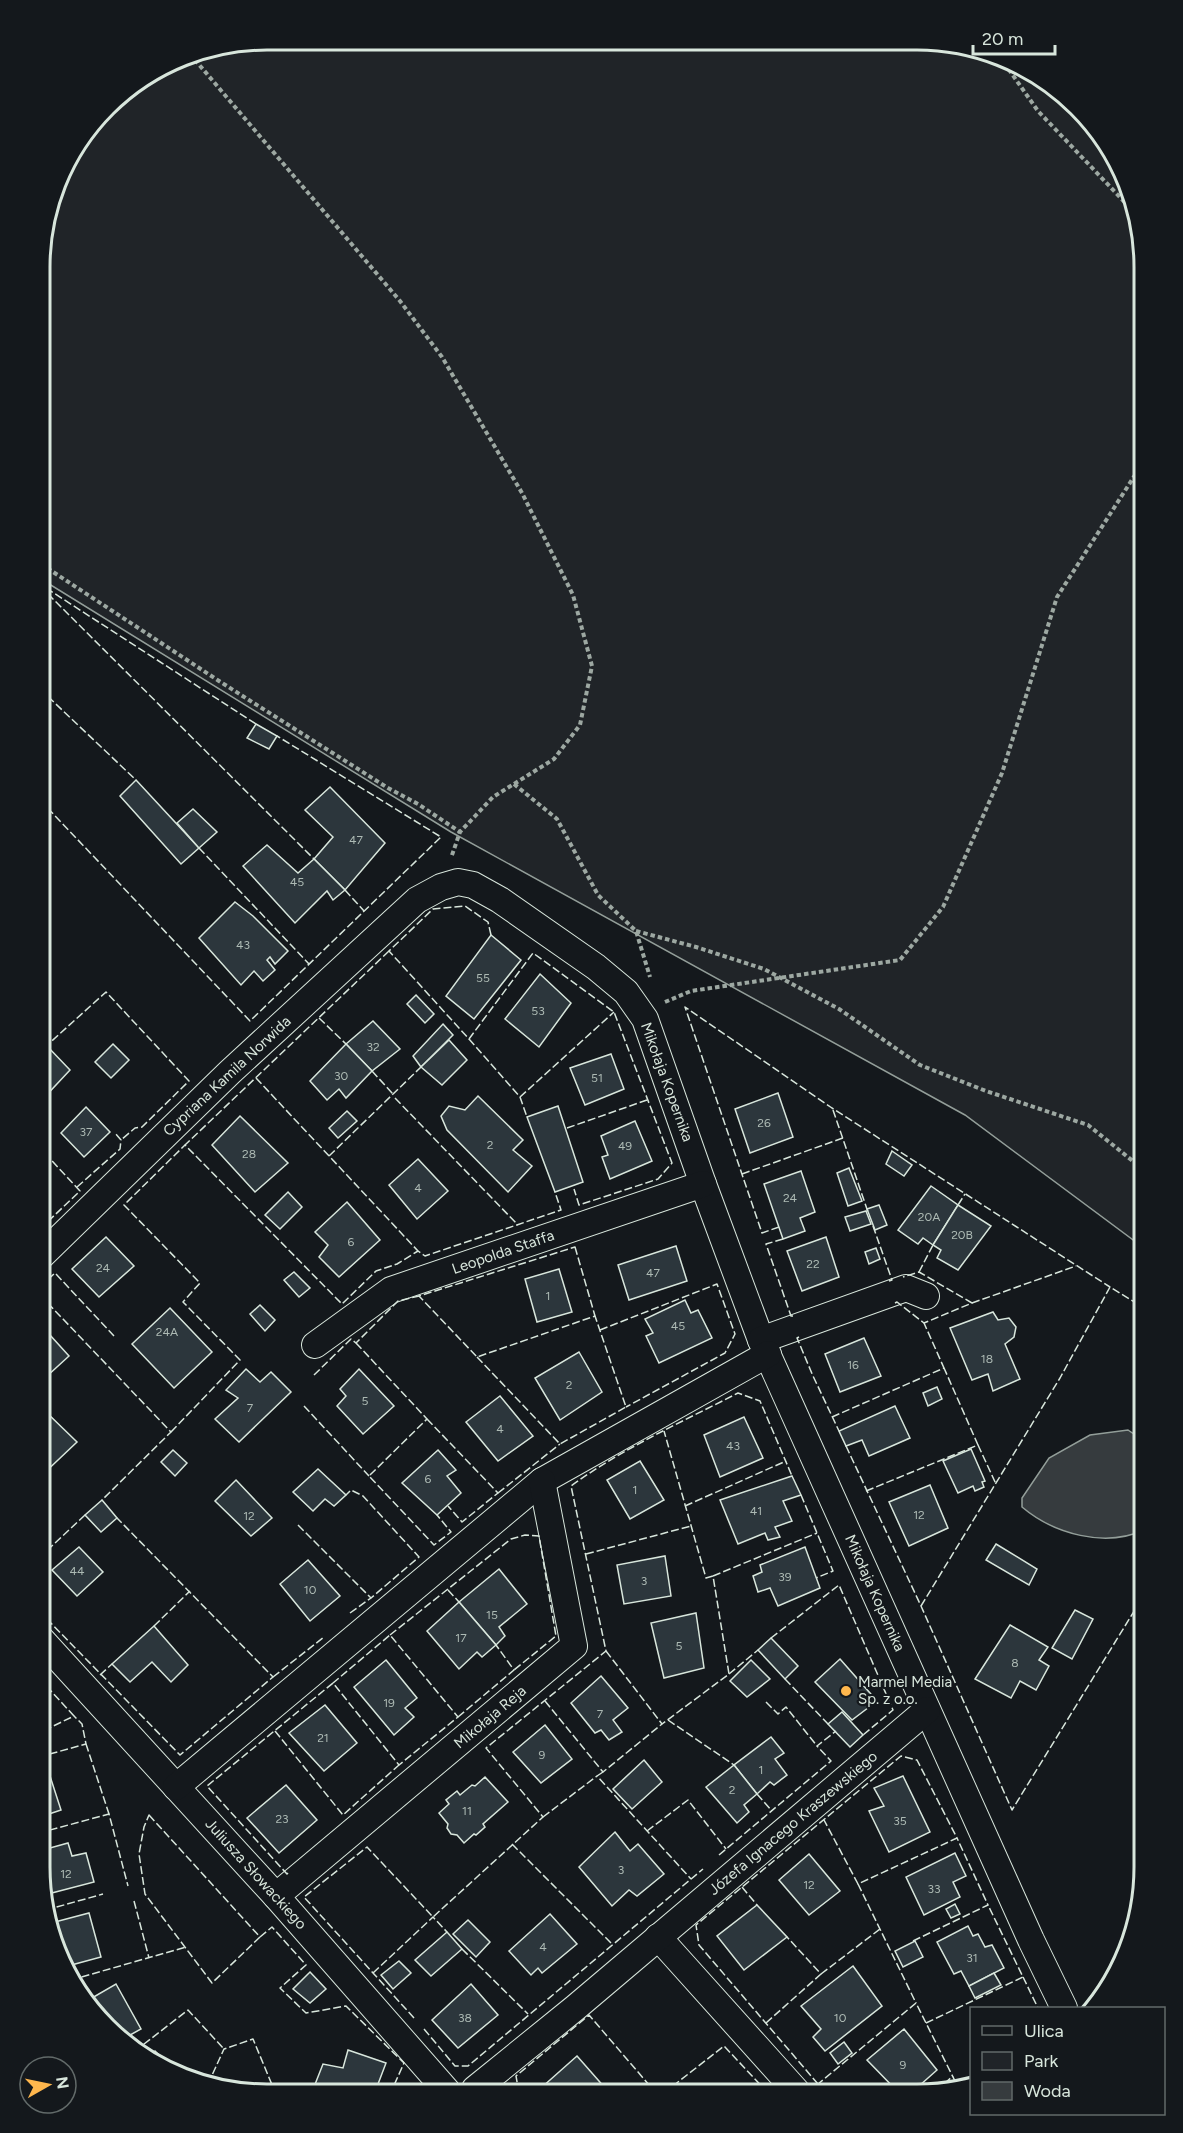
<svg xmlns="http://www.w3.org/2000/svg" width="1183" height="2133" viewBox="0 0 1183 2133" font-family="Figtree,sans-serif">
<rect width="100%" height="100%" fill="#14181c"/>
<polygon fill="#202428" stroke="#939e99" stroke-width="1.5" points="266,39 961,43 1017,62 1066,95 1105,140 1132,193 1144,266 1144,1248 965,1115 451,832 41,579 41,237 63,165 116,96 180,56"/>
<path fill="#363b3e" stroke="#939e99" stroke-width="1.5" d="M1128,1430l16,11v89c-39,18 -90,4 -122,-23v-9l27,-40 41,-23z"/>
<g fill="#2c363c" stroke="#d8e6dc" stroke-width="1.5">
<polygon points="256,724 277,736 269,749 247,738"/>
<polygon points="136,780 199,848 181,864 120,796"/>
<polygon points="330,787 385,843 345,890 314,859 333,837 305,810"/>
<polygon points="193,809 217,832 199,848 177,823"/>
<polygon points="267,845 298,873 314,859 345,890 333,900 327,891 295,923 243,866"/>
<polygon points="235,902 253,916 288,951 275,964 270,957 267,960 275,970 263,981 254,971 241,985 199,938"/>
<polygon points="491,935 521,960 474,1019 446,996"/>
<polygon points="540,974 571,1003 539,1047 505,1019"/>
<polygon points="416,995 434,1014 425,1023 407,1004"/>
<polygon points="373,1021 400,1049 372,1071 346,1044"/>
<polygon points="443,1024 453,1035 421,1067 413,1056"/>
<polygon points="449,1040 467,1060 442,1085 421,1067"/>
<polygon points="113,1044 129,1060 111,1078 95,1062"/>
<polygon points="346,1044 372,1071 346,1098 339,1089 327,1100 310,1081"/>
<polygon points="47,1046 70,1070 40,1102 40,1066 42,1064 40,1053"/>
<polygon points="611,1054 624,1089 585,1105 570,1068"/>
<polygon points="778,1093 793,1137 750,1153 735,1109"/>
<polygon points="478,1096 523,1140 513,1150 532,1166 508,1192 447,1130 441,1116 449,1106 465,1110"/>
<polygon points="558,1106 583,1182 555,1192 527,1117"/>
<polygon points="86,1107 110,1132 84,1157 61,1133"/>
<polygon points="347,1111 357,1121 338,1138 329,1128"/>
<polygon points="240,1116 288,1163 255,1192 212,1145"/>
<polygon points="635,1121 652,1161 610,1179 602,1157 608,1155 601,1136"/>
<polygon points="892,1151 912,1165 904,1176 886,1164"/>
<polygon points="418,1159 448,1191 417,1219 389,1185"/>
<polygon points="849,1168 862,1201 848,1206 837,1173"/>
<polygon points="801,1171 815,1212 800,1218 805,1231 783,1239 764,1184"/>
<polygon points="931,1186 958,1205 933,1245 923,1238 918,1244 898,1230"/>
<polygon points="288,1192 302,1207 280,1229 265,1215"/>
<polygon points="347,1202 380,1240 339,1277 319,1257 328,1245 315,1232"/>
<polygon points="879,1205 887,1225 875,1230 867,1209"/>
<polygon points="958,1205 991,1226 958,1270 937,1258 941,1250 933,1245"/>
<polygon points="866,1211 871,1224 850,1231 845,1217"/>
<polygon points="106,1237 134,1266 99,1297 72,1269"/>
<polygon points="826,1237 839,1277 802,1291 787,1251"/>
<polygon points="676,1246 687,1281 629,1300 618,1265"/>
<polygon points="876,1248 880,1259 869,1264 865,1252"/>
<polygon points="559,1269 572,1312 537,1322 525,1279"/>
<polygon points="294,1272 310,1288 299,1297 284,1280"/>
<polygon points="685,1300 691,1313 698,1310 712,1338 659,1363 646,1336 653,1333 645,1319"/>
<polygon points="260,1305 275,1320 265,1331 250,1314"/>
<polygon points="170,1308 212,1352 174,1388 132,1344"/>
<polygon points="993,1312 998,1320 1009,1318 1016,1327 1014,1337 1005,1344 1020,1379 993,1391 988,1374 972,1380 950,1328"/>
<polygon points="40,1324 69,1356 46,1377 40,1371"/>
<polygon points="864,1338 881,1376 840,1392 825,1354"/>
<polygon points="579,1352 602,1392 560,1420 535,1378"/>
<polygon points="246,1369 260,1382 271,1372 291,1392 239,1442 215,1419 238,1398 226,1390"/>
<polygon points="359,1369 394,1406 363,1434 337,1406 346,1396 340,1389"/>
<polygon points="937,1387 942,1399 928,1406 923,1393"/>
<polygon points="500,1396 533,1436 498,1461 466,1422"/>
<polygon points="895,1406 910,1438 869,1456 862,1440 846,1446 839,1431"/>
<polygon points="44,1410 77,1442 39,1478 40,1414"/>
<polygon points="744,1417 763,1458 720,1477 704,1435"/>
<polygon points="971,1449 985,1481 982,1482 984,1487 975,1491 973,1486 958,1493 943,1461"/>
<polygon points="173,1450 187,1463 175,1476 161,1462"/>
<polygon points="438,1450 456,1470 447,1476 461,1493 437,1515 402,1483"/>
<polygon points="640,1461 664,1500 630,1519 607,1480"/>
<polygon points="318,1469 346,1495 334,1506 325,1499 313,1511 293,1492"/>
<polygon points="792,1476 801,1495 783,1501 792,1521 775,1527 780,1537 768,1540 765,1533 738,1544 720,1500"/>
<polygon points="236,1480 272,1518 251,1536 215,1501"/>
<polygon points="930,1485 948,1528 909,1546 889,1502"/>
<polygon points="102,1500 117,1518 101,1532 85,1515"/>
<polygon points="996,1544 1037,1569 1029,1585 986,1560"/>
<polygon points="79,1547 103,1572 77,1596 52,1570"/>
<polygon points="805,1547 820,1588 778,1606 770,1588 758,1592 753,1576 762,1572 760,1565"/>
<polygon points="665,1556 671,1596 624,1604 617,1565"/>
<polygon points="308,1560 340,1596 310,1621 280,1584"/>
<polygon points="499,1569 527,1604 499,1627 505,1636 496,1645 459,1602"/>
<polygon points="459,1602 496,1645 482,1657 477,1652 459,1669 427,1631"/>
<polygon points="1075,1610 1093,1619 1072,1659 1052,1648"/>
<polygon points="696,1613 704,1668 664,1678 651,1623"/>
<polygon points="1010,1625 1048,1647 1039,1660 1049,1666 1036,1690 1020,1681 1011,1698 975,1679"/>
<polygon points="154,1626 188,1665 171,1682 152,1662 130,1682 112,1664"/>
<polygon points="771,1638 798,1666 785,1679 758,1650"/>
<polygon points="840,1659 877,1701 852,1720 815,1682"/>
<polygon points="386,1660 417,1698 405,1708 414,1717 394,1735 354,1687"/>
<polygon points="751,1660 770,1679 747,1697 730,1681"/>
<polygon points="601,1676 628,1708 613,1720 622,1732 609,1740 601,1730 595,1733 571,1703"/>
<polygon points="325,1705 357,1743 324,1771 289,1733"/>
<polygon points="842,1712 863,1735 850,1747 828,1724"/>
<polygon points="39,1719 46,1733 39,1737"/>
<polygon points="545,1725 572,1759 541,1783 513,1752"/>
<polygon points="771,1737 784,1753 775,1759 787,1775 774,1785 770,1782 757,1794 734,1765"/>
<polygon points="644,1760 662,1782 632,1809 613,1789"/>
<polygon points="734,1765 757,1794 744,1805 749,1812 737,1823 706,1787"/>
<polygon points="49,1773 61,1810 40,1817 42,1826 39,1827 39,1776"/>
<polygon points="903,1776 930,1832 889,1852 869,1811 884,1806 874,1788"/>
<polygon points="485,1777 508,1802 483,1824 485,1827 476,1835 474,1834 464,1843 457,1835 451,1834 447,1828 448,1824 439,1813 449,1804 446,1800 457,1791 460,1795 472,1785 475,1786"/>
<polygon points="286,1785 317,1820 279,1853 247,1818"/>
<polygon points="615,1832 630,1851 638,1844 664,1874 637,1896 629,1890 612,1906 579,1867"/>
<polygon points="68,1843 72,1856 86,1853 94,1882 44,1895 39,1867 39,1851"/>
<polygon points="955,1853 966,1876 953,1882 960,1897 924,1915 906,1877"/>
<polygon points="809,1854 840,1891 809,1915 779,1880"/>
<polygon points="955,1904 960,1914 951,1918 946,1909"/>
<polygon points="757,1905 787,1937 744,1970 717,1936"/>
<polygon points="89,1913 101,1957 64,1967 51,1923"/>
<polygon points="550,1914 577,1944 542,1973 538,1968 531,1975 509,1951"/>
<polygon points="468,1920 490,1942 476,1957 453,1934"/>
<polygon points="968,1926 973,1936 978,1934 985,1947 992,1945 1004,1968 969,1986 961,1971 954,1974 937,1942"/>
<polygon points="447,1932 462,1949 431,1976 415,1960"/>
<polygon points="915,1941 923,1957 903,1967 895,1951"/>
<polygon points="399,1961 411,1973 393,1989 381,1975"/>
<polygon points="853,1966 882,2006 825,2051 813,2037 821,2029 801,2006"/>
<polygon points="310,1972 326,1989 310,2003 293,1989"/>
<polygon points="994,1973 1001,1985 975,1998 969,1986"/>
<polygon points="116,1984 141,2029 121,2040 85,2002"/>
<polygon points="471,1984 498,2015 458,2048 432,2020"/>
<polygon points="904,2029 937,2070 910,2094 900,2094 867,2060"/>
<polygon points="844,2042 852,2053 838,2064 830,2053"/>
<polygon points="348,2050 386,2063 375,2092 312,2092 323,2064 343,2068"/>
<polygon points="155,2051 182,2077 148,2059"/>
<polygon points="577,2056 606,2089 602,2093 546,2093 541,2088"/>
</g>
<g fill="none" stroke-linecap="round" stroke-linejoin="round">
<defs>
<g id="street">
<polyline points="40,1257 230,1072 417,900 441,887 458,882 473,885 500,900 596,967 626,992 645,1019 703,1184 761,1340 1031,1940 1064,2008"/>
<polyline points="761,1340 906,1288 926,1296"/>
<polyline points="315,1345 391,1290 703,1184"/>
<polyline points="39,1637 276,1896 447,2091"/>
<polyline points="176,1787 542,1481 768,1354"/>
<polyline points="276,1896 574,1646 542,1481"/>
<polyline points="658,1937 799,2094"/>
<polyline points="475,2089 575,2008 927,1710"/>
</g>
</defs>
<use href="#street" stroke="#d8e6dc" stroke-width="28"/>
<g stroke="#9da8a2" stroke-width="4" stroke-dasharray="4.5 3" stroke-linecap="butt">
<polyline points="190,54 400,301 442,357 522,493 573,595 592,666 580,725 554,759 493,797 460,832 451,858"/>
<polyline points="1000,57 1038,111 1135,213"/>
<polyline points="41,564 219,681 388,788 418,804 460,832"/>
<polyline points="514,784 557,819 598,895 636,931 650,977"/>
<polyline points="636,931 696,947 764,969 839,1009 920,1065 986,1091 1088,1125 1144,1170"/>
<polyline points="665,1002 691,991 900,960 943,907 1002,773 1057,597 1144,461"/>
</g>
<use href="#street" stroke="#14181c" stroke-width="26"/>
<g stroke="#d8e6dc" stroke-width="1.5" stroke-dasharray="8 3" stroke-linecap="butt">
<polyline points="40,586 314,859"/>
<polyline points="46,588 256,724"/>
<polyline points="40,689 136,780"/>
<polyline points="40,800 250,1021 441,837 277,736"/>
<polyline points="199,848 309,964"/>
<polyline points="345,890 364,911"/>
<polyline points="491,935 488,922 465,906 433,909 389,951 469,1039 533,953 614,1012 672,1163 658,1179 579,1205 574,1189"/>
<polyline points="389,951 185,1145 342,1304 376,1271 397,1264 418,1251 425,1256 561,1210 555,1192"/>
<polyline points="319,1018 346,1044"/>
<polyline points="469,1039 520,1097 527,1117"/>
<polyline points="44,1048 106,992 189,1081 142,1127 135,1128 121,1140"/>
<polyline points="372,1071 393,1094"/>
<polyline points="256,1078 418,1251"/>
<polyline points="520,1097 614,1012"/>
<polyline points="395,1098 518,1225"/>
<polyline points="833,1110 868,1212"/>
<polyline points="567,1128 647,1100"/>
<polyline points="329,1156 421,1067"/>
<polyline points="742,1174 843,1138"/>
<polyline points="77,1187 120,1149 121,1140 115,1133"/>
<polyline points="958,1205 965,1194"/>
<polyline points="873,1226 892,1280 889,1281"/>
<polyline points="779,1227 762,1233 685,1007 832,1108 1110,1287"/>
<polyline points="40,1229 80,1191 40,1148"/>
<polyline points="783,1239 766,1244 791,1316 793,1316"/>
<polygon points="575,1247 595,1316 477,1357 419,1296"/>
<polyline points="919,1272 933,1245"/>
<polyline points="40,1287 55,1273 114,1336"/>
<polyline points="40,1295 171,1432 102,1500"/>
<polyline points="895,1303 897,1302 924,1323 972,1303 919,1272 903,1277"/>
<polyline points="972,1303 1076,1266"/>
<polyline points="600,1330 717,1284 735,1334 725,1353 626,1407"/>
<polyline points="799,1337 797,1338 813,1376 839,1431"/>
<polyline points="356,1343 427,1419 369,1476 434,1545 451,1532 437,1515"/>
<polyline points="477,1357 560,1444 626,1407 595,1316"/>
<polyline points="314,1375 351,1339 356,1343 398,1301 419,1296"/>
<polyline points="304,1406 369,1476"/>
<polyline points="832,1417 944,1368 924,1323"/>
<polyline points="427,1419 498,1493 462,1522 448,1506"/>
<polyline points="171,1432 240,1360 183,1302 200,1283 124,1205 185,1145"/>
<polyline points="978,1445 996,1484"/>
<polyline points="846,1446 921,1606 1012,1810 1144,1595"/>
<polyline points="866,1491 978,1445 944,1368"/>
<polyline points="498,1493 560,1444"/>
<polyline points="801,1495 833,1571 816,1578"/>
<polyline points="685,1506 786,1461"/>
<polyline points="298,1525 371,1598 419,1557 363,1496 351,1490 346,1495"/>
<polyline points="586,1554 691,1526"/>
<polyline points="39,1558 85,1515"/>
<polyline points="713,1576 817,1533"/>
<polyline points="448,1590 459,1602"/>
<polyline points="921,1606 1060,1378 1110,1287 1144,1308"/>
<polyline points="39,1611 180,1755 273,1677 117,1518"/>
<polyline points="350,1613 371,1598"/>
<polyline points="154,1626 190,1591"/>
<polyline points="390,1635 511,1539 525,1535 539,1536 556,1636 514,1670"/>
<polyline points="771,1638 839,1585 893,1710 863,1735"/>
<polyline points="606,1651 662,1724 729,1674 713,1576 706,1578 664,1431"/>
<polyline points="729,1674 758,1650"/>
<polyline points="100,1675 112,1664"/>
<polyline points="273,1677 324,1637"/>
<polyline points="39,1678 74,1716 45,1730"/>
<polyline points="785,1679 828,1724"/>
<polyline points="545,1701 603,1772 662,1724"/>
<polyline points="766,1702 778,1714 786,1707 817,1746"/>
<polyline points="458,1717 514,1670 496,1645"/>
<polyline points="668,1720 734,1765"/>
<polyline points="275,1731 343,1815 399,1765"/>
<polyline points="86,1744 109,1814"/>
<polyline points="39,1757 86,1744 82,1724 74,1716"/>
<polyline points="603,1772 597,1776 691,1879"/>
<polyline points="757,1794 772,1811"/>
<polygon points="149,1815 260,1937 212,1983 145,1894 139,1854 144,1827"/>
<polyline points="543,1817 597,1776"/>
<polyline points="647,1831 688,1800 726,1849"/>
<polyline points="39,1833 109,1814 128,1886"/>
<polyline points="512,1844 613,1945"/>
<polyline points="719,1855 831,1761 817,1746 836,1731"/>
<polyline points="288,1873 287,1874 207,1786 333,1683 399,1765 458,1717 390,1635 333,1683"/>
<polyline points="858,1884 916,2003"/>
<polyline points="742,1887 757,1905"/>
<polyline points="134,1901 149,1958"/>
<polyline points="46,1910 103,1894"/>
<polyline points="260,1937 272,1927 306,1965 280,1988 306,2013 346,2006 404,2063 391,2092"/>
<polyline points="913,1941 988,1905 957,1838"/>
<polyline points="462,1949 528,2014"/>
<polyline points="373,1973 433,1917 447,1932"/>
<polyline points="821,1974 880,1929"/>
<polyline points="1023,1977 1038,2008"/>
<polyline points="71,1980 186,1947"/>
<path d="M414,2018l-110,-121 63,-50 66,70 110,-100 -57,-69 120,-97 -35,-165c52,-38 111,-64 167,-93l22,8 32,75"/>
<polyline points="766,2023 821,1974 787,1937"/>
<polyline points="926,2023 1023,1977 988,1905"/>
<polyline points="424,2029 455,2066 468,2066 703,1869"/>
<polyline points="135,2051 188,2010 224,2049"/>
<polyline points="208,2084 224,2049 253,2039 275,2092"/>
<polyline points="818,2084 699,1945 696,1925 901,1756 917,1760 957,1838 858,1884 824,1820"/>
<polyline points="936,2091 953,2076"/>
<polyline points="519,2093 516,2076 589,2015 656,2093"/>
<polyline points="664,2093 724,2046 769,2094"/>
<polyline points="826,2094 818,2084 916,2003 958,2087"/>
</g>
</g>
<circle fill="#ffb74d" stroke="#14181c" stroke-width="2" cx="846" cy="1691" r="6"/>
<g text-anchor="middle" stroke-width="4.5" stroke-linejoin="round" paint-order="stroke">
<g font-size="12" fill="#adbab4">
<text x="356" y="844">47</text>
<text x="297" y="886">45</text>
<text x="243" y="949">43</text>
<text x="483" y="982">55</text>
<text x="538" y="1015">53</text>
<text x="373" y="1051">32</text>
<text x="341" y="1080">30</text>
<text x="597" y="1082">51</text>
<text x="764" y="1127">26</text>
<text x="86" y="1136">37</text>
<text x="490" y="1149">2</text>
<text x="625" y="1150">49</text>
<text x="249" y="1158">28</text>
<text x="418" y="1192">4</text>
<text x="790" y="1202">24</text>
<text x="929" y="1221">20A</text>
<text x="962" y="1239">20B</text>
<text x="351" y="1246">6</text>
<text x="813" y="1268">22</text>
<text x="103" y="1272">24</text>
<text x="653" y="1277">47</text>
<text x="548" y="1300">1</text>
<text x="678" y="1330">45</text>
<text x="167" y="1336">24A</text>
<text x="987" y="1363">18</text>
<text x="853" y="1369">16</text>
<text x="569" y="1389">2</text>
<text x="365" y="1405">5</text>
<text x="250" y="1412">7</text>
<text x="500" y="1433">4</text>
<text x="733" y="1450">43</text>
<text x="428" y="1483">6</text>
<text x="635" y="1494">1</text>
<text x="756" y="1515">41</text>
<text x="919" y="1519">12</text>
<text x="249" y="1520">12</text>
<text x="77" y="1575">44</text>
<text x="785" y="1581">39</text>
<text x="644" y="1585">3</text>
<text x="310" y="1594">10</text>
<text x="492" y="1619">15</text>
<text x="461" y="1642">17</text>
<text x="679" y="1650">5</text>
<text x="1015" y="1667">8</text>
<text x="389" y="1707">19</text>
<text x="600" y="1718">7</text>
<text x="323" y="1742">21</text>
<text x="542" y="1759">9</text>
<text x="761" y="1774">1</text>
<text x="732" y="1794">2</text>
<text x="467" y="1815">11</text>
<text x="282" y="1823">23</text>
<text x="900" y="1825">35</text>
<text x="621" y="1874">3</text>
<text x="66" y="1878">12</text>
<text x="809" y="1889">12</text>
<text x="934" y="1893">33</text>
<text x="543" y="1951">4</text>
<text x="972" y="1962">31</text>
<text x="465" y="2022">38</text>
<text x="840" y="2022">10</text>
<text x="903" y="2069">9</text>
</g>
<g font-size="15" fill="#d8e6dc" stroke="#14181c">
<text transform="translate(227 1076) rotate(-43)" y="5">Cypriana Kamila Norwida</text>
<text transform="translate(667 1082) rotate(70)" y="5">Mikołaja Kopernika</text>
<text transform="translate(503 1252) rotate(-19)" y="5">Leopolda Staffa</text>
<text transform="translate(875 1593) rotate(66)" y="5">Mikołaja Kopernika</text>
<text transform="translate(490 1717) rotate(-40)" y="5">Mikołaja Reja</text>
<text transform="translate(793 1823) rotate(-40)" y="5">Józefa Ignacego Kraszewskiego</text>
<text transform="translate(256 1874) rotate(48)" y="5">Juliusza Słowackiego</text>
</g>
<g font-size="15" fill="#d8e6dc" stroke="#14181c" text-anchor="start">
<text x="858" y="1687">Marmel Media<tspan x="858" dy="17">Sp. z o.o.</tspan></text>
</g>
</g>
<path d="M0 0H1183V2133H0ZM267 50H917A217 217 0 0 1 1134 267V1867A217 217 0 0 1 917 2084H267A217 217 0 0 1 50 1867V267A217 217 0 0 1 267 50Z" fill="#14181c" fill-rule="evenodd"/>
<path fill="none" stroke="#d8e6dc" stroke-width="3" d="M267 50H917A217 217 0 0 1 1134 267V1867A217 217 0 0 1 917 2084H267A217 217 0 0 1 50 1867V267A217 217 0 0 1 267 50Z"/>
<rect x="970" y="2007" width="195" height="108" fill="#14181c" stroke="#626a69" stroke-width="1.5"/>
<rect x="982" y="2026" width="30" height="9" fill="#14181c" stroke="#626a69" stroke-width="1.5"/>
<text x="1024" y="2037" font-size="18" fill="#d8e6dc">Ulica</text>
<rect x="982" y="2052" width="30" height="18" fill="#202428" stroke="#626a69" stroke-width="1.5"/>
<text x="1024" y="2067" font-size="18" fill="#d8e6dc">Park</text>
<rect x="982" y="2082" width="30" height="18" fill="#363b3e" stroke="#626a69" stroke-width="1.5"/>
<text x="1024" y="2097" font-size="18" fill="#d8e6dc">Woda</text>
<g transform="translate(48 2085) rotate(81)"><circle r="28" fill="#14181c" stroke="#626a69" stroke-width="1.5"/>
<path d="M0-4.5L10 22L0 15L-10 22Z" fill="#ffb74d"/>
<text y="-9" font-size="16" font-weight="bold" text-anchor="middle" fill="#d8e6dc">N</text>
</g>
<path d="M973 45v9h82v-9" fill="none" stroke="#d8e6dc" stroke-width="3"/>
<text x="982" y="45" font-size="18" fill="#d8e6dc" stroke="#14181c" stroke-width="4.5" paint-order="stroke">20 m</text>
</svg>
